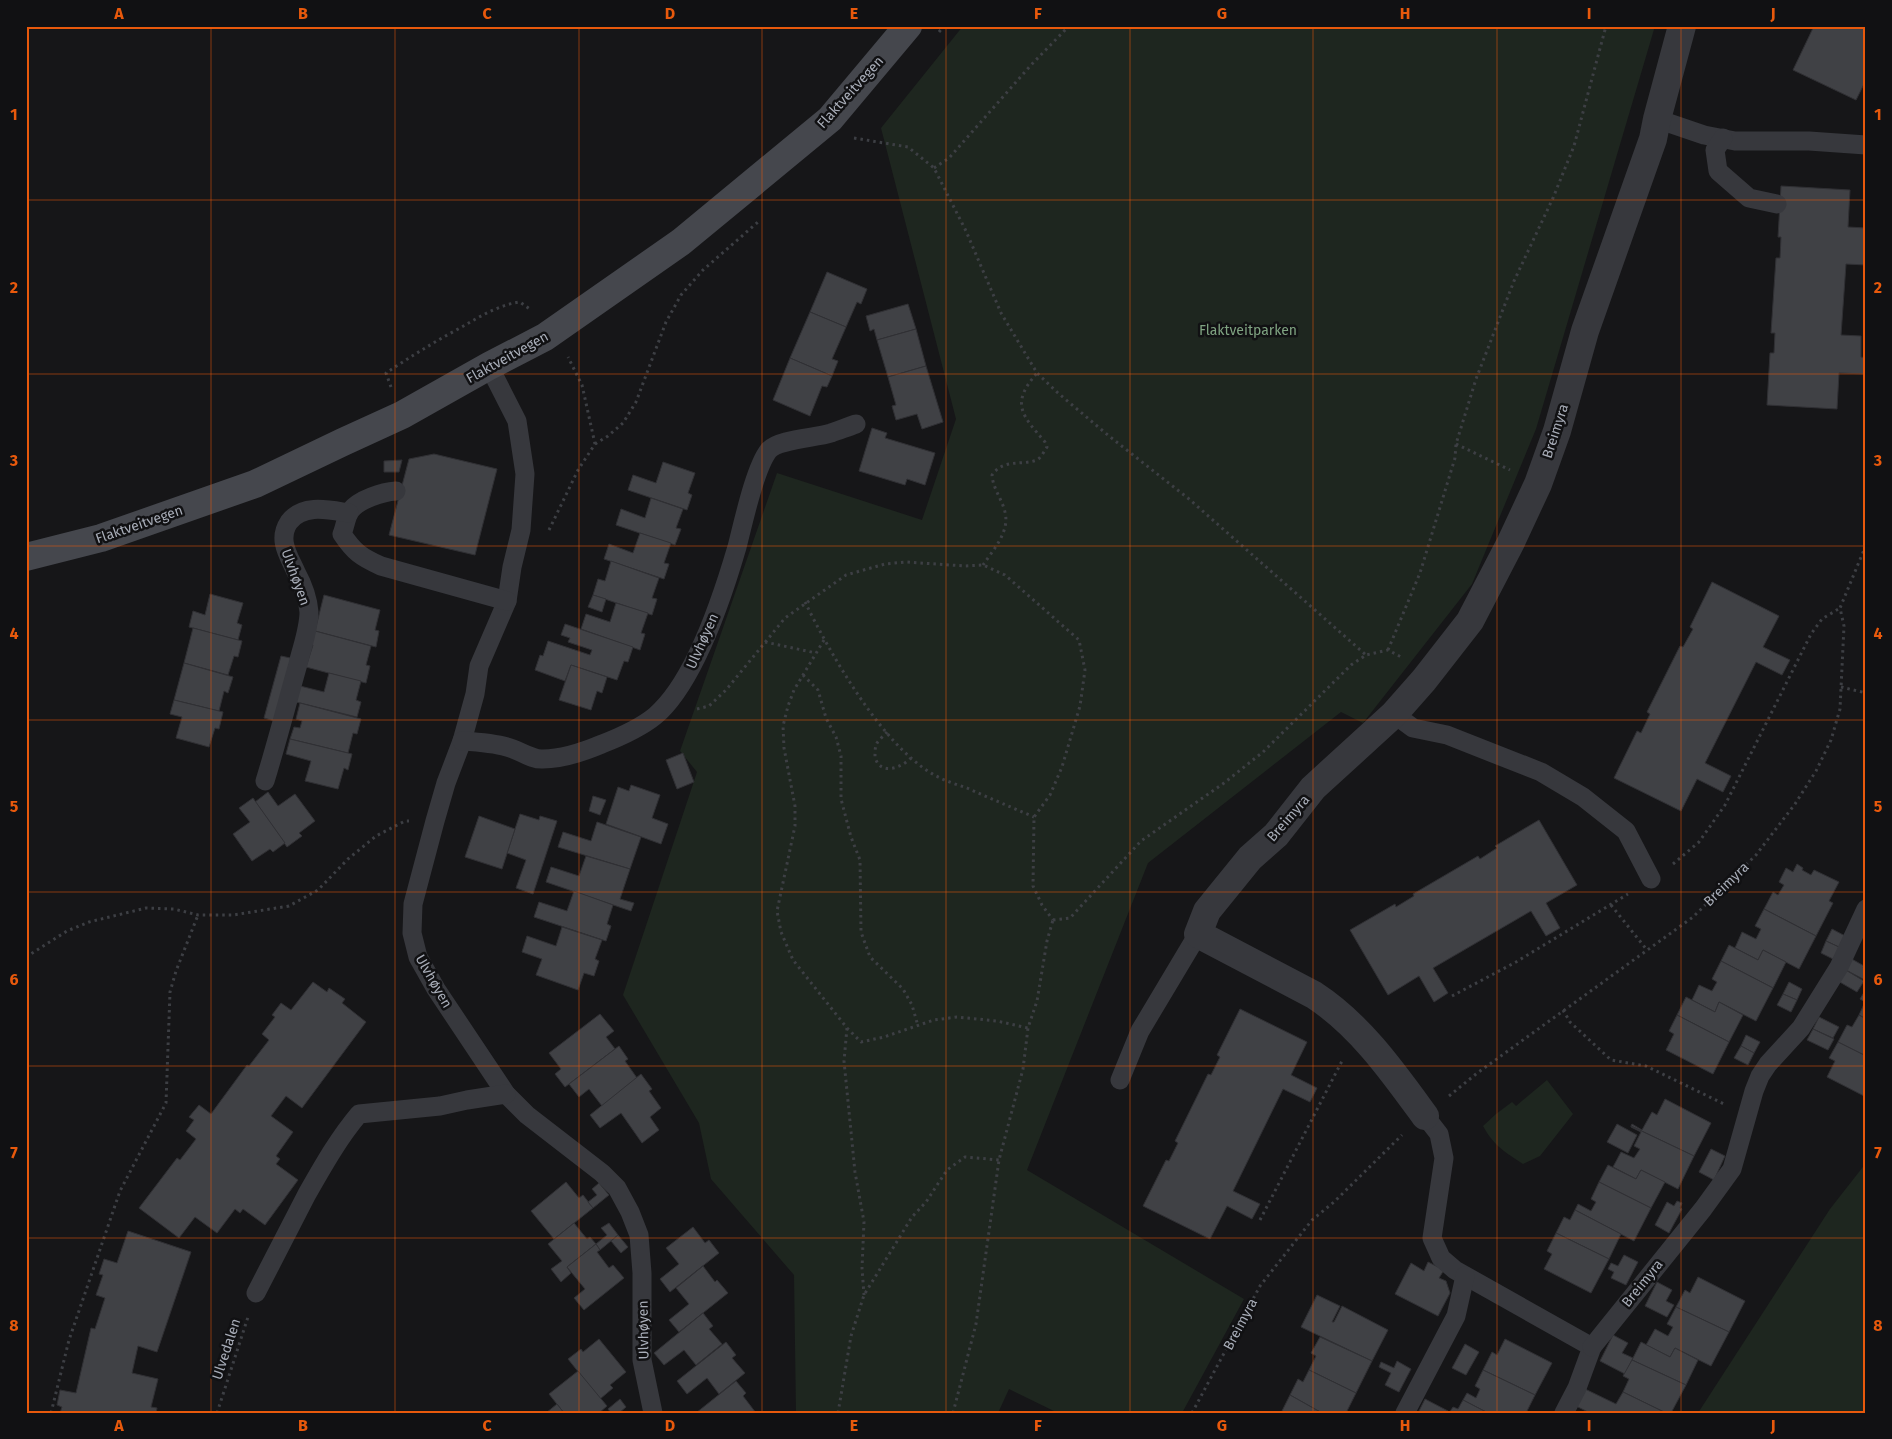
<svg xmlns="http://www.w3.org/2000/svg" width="1892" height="1439" viewBox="0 0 1892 1439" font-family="'Fira Sans',sans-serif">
<rect width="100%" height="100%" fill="#161618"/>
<g fill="#1e261f">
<polygon points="963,26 1655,26 1536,429 1472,584 1363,723 1341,712 1148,863 1027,1170 1244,1299 1182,1413 1058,1413 1009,1389 998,1413 796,1413 794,1275 711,1179 699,1123 623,995 697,772 680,751 777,473 922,520 956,419 881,128"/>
<path d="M1547,1080l26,34 -33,42 -17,8c-18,-12 -29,-18 -40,-38l13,-12 16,-12 4,4z"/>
<polygon points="1866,1163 1866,1413 1698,1413 1830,1209"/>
</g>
<g fill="#404145" stroke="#303034">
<polygon points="1814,26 1866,26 1866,80 1856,100 1793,70"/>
<polygon points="1781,186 1850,190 1848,227 1866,228 1866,265 1846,264 1841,335 1861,336 1861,357 1866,358 1866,374 1839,373 1837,409 1767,405 1770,353 1774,353 1775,333 1771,333 1776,258 1780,258 1781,237 1778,237"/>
<polygon points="827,272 867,289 861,304 857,302 846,327 810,312"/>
<polygon points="908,304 916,329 877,340 874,329 870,331 866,316"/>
<polygon points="810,312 846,327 832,359 838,361 832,376 790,358"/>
<polygon points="916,329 926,366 888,377 877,340"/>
<polygon points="790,358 832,376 827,387 822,386 810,416 773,400"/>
<polygon points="926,366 943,422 922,429 917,414 896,420 892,406 896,405 888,377"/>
<polygon points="872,428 887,433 885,438 935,453 925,485 907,479 905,485 859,471"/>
<polygon points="434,454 497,469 475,555 389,535 409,459"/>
<polygon points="402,460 399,472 384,472 384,461"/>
<polygon points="663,462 695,473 688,493 692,495 687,510 628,490 633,475 656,483"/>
<polygon points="651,498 683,509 676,528 681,529 675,545 616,525 621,509 645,518"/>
<polygon points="640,533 671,543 664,563 669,564 664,579 604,559 609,544 633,553"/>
<polygon points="611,561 659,578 652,598 657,599 652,615 593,595 598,579 605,581"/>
<polygon points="1712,582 1779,616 1763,647 1790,660 1782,675 1756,662 1705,763 1731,776 1723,792 1697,779 1681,811 1614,778 1637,731 1641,733 1650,714 1647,712 1680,646 1683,647 1693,629 1690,627"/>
<polygon points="210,594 243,603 237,623 242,625 238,640 189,627 193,611 205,615"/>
<polygon points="324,595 380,610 375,630 379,631 376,647 315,631"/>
<polygon points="593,595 606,599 602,612 588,607"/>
<polygon points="616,603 648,613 641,633 645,634 640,650 581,629 586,614 610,622"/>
<polygon points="565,624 633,647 628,662 624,661 617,680 571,665 565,681 535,670 540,655 543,656 548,641 590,655 592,650 568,642 570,638 561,635"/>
<polygon points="193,628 242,641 238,657 234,656 228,675 184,663"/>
<polygon points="315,631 371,646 366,665 370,666 366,683 306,667 313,645 311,644"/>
<polygon points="281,656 295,659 278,722 264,718"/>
<polygon points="184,663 233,677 228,693 224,691 219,711 174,700"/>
<polygon points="571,665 607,677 602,693 597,691 591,710 559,700"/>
<polygon points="329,673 361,681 356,700 361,702 357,717 296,702 300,686 324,692"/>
<polygon points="174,700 223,712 219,729 215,728 209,747 176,738 182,717 170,714"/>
<polygon points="300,703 361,719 357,734 353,733 348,753 290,739 294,727 300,728 302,721 296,719"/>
<polygon points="290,739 352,754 348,770 344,768 338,789 305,781 311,761 286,754"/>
<polygon points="683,753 694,782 677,789 666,760"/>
<polygon points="631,785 660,795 652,818 668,824 661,844 606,824 618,787 629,791"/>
<polygon points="268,792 278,806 295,794 315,821 299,833 302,836 287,847 255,802"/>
<polygon points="593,796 606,800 600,815 589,811"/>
<polygon points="253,798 285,843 273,852 270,849 252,861 233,834 250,822 239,808"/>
<polygon points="520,814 539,820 540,816 557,821 533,894 516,888 526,860 507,853"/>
<polygon points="479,816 515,829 502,869 465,857"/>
<polygon points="1539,820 1577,885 1546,903 1560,928 1546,936 1531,911 1433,968 1448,993 1434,1002 1419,976 1388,995 1350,930 1395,904 1396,907 1414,896 1413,894 1478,856 1480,859 1497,848 1495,846"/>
<polygon points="597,822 641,837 630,869 558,847 563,832 591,841"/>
<polygon points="586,856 630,869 620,899 634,903 631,911 546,882 551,867 579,876"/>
<polygon points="1797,864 1803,868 1802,870 1811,875 1814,870 1839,882 1829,901 1833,903 1816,936 1764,909 1773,892 1778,895 1784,885 1779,882 1786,868 1793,872"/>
<polygon points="574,891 613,905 607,924 611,926 606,941 534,917 539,902 567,911"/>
<polygon points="1764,909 1816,936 1799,969 1763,950 1758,960 1735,948 1742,932 1756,939 1761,929 1755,926"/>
<polygon points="562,927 602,940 595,959 599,961 594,976 584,973 578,990 536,975 542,959 522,952 527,936 556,946"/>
<polygon points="1832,929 1847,937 1841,948 1826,941"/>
<polygon points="1826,941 1841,948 1835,960 1821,953"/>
<polygon points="1729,945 1758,960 1763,950 1786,962 1773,988 1721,961"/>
<polygon points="1850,958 1864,966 1863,968 1866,969 1866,975 1863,979 1844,969"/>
<polygon points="1721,961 1773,988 1756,1021 1719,1002 1715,1012 1692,1000 1699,985 1712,991 1717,982 1712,979"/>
<polygon points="1844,969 1864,981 1857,992 1838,981"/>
<polygon points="313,982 327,992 329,988 345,999 342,1003 366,1022 302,1108 286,1096 271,1116 293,1132 276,1156 280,1159 276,1164 298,1180 265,1225 243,1209 240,1213 235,1209 217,1233 195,1217 179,1238 139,1208 177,1158 180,1160 196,1139 186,1131 194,1120 189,1117 199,1105 211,1114 247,1065 249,1066 269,1040 262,1034 275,1017 272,1015 281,1003 291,1010"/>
<polygon points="1789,982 1802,989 1797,1000 1783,994"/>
<polygon points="1866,989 1866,1019 1859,1015 1865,1002 1860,999"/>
<polygon points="1783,994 1797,1000 1791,1012 1777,1005"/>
<polygon points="1686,997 1715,1012 1719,1002 1743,1015 1729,1042 1677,1015"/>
<polygon points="1240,1009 1307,1042 1291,1075 1317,1088 1310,1102 1283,1089 1233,1191 1260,1204 1252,1219 1227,1206 1210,1239 1143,1206 1166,1160 1169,1161 1178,1143 1175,1141 1208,1074 1211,1075 1220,1057 1217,1055"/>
<polygon points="600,1014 614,1031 606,1037 615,1049 565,1087 555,1074 561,1069 549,1053"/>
<polygon points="1677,1015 1729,1042 1713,1074 1666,1050 1674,1034 1669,1031"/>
<polygon points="1859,1015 1866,1019 1866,1056 1838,1042 1847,1025 1852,1027"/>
<polygon points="1819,1017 1839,1027 1833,1038 1813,1029"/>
<polygon points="1813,1029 1834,1039 1828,1050 1807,1040"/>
<polygon points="1746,1035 1760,1042 1754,1053 1741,1046"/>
<polygon points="1838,1042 1866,1056 1866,1097 1827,1077 1835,1061 1829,1058"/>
<polygon points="619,1046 628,1059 625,1061 637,1078 602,1106 589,1089 579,1097 569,1084"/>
<polygon points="1741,1046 1754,1053 1748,1065 1734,1058"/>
<polygon points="641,1074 652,1089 649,1091 661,1108 650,1117 659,1130 642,1143 621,1113 600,1128 590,1115"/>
<polygon points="1665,1099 1711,1123 1694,1156 1631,1126 1632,1124 1642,1130 1652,1112 1657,1115"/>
<polygon points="1617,1124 1637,1135 1628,1153 1607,1142"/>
<polygon points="1631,1126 1694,1156 1678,1189 1641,1170 1636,1179 1613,1167 1621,1152 1634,1158 1640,1149 1634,1146 1641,1132 1631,1127"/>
<polygon points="1711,1149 1725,1156 1714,1180 1699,1172"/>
<polygon points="1608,1165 1636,1179 1641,1170 1665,1182 1651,1208 1599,1182"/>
<polygon points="566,1182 579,1198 583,1195 593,1208 554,1239 531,1211"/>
<polygon points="1599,1182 1651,1208 1634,1241 1575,1210 1578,1204 1591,1211 1596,1202 1591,1199"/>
<polygon points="599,1183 609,1195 593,1208 588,1202 597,1195 592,1189"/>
<polygon points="1677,1201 1682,1203 1680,1208 1682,1209 1669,1233 1655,1225 1667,1202 1674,1206"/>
<polygon points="1575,1210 1621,1234 1609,1259 1556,1233 1564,1217 1570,1220"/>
<polygon points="574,1223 587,1239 590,1237 596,1244 567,1267 571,1273 561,1282 551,1269 562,1261 548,1244"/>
<polygon points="609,1223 618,1235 600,1250 596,1244 607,1235 601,1228"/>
<polygon points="693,1227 705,1243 709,1240 719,1253 670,1292 660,1279 679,1264 666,1248"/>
<polygon points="128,1231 191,1252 157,1352 138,1346 132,1373 158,1379 151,1407 157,1408 156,1413 60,1413 62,1407 57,1405 60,1390 76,1393 91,1328 95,1329 105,1298 96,1295 103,1275 99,1274 104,1259 117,1263"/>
<polygon points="1556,1233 1609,1259 1591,1293 1544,1269 1552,1254 1547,1251"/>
<polygon points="618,1235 628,1247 621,1253 611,1241"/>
<polygon points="596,1244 600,1250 597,1252 609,1268 613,1265 624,1278 584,1310 574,1298 585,1289 567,1267"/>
<polygon points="1624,1255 1638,1262 1626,1285 1611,1278 1614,1272 1608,1269 1611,1263 1618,1266"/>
<polygon points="1428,1262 1444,1270 1439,1278 1446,1281 1450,1293 1438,1316 1395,1294 1411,1263 1424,1271"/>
<polygon points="703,1266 715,1282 717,1280 728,1293 679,1332 669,1320 689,1304 676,1288"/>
<polygon points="1698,1277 1745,1301 1729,1332 1676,1307 1685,1290 1690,1293"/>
<polygon points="1657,1282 1672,1290 1666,1301 1674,1305 1667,1317 1645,1306"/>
<polygon points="1317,1295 1340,1306 1332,1322 1334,1322 1342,1306 1388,1330 1372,1361 1301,1327"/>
<polygon points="1676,1307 1729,1332 1711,1366 1675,1348 1670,1357 1646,1345 1655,1329 1668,1336 1673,1327 1667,1324"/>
<polygon points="703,1313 713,1326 709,1329 722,1344 696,1365 684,1350 664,1365 654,1353"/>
<polygon points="1613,1335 1628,1343 1622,1353 1633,1358 1625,1374 1600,1361"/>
<polygon points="1320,1337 1372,1361 1356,1393 1309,1370 1316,1356 1311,1353"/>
<polygon points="599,1339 626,1372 610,1385 613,1388 600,1399 568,1359 581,1349 583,1352"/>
<polygon points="1505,1339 1552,1363 1535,1395 1483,1370 1492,1352 1497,1355"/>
<polygon points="726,1342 736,1355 732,1358 745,1373 719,1394 707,1378 687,1394 677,1381"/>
<polygon points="1641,1342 1670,1357 1675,1348 1698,1360 1686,1385 1632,1360"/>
<polygon points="1465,1344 1479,1352 1466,1375 1452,1368"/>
<polygon points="1632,1360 1686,1385 1671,1413 1666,1413 1623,1392 1629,1379 1623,1376"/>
<polygon points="1397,1361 1411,1369 1399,1392 1385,1385 1391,1373 1379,1367 1381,1362 1394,1368"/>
<polygon points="1309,1370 1356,1393 1346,1413 1322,1413 1290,1395 1298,1379 1303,1382"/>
<polygon points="1483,1370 1535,1395 1526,1413 1488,1413 1463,1400 1467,1393 1476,1398 1480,1389 1475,1386"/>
<polygon points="578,1371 607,1406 599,1413 564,1413 549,1394"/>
<polygon points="736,1381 746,1393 743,1396 756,1413 696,1413"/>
<polygon points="1585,1389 1616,1404 1623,1392 1666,1413 1590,1413 1576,1406"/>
<polygon points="1290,1395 1322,1413 1281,1413"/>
<polygon points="620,1399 626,1407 619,1413 611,1413 608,1409"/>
<polygon points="1425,1399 1448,1411 1447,1413 1418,1413"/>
<polygon points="1463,1400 1488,1413 1449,1413 1453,1407 1458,1409"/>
<polygon points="557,1404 564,1413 546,1413"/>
</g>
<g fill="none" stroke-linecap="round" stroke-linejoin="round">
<g stroke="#3d3f44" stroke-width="3" stroke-dasharray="2.5 4" stroke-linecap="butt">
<polyline points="939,32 944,26"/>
<polyline points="854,138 908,147 934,168 966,231 1001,313 1037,373 1058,393 1109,436 1189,499 1366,655"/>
<polyline points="934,168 949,158 1031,65 1069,26"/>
<path d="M391,387l-5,-14c24,-16 48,-31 74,-45 19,-11 38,-23 60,-26l11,8"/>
<polyline points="595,444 608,436 623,423 636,402 666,322 681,295 703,270 758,222"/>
<polyline points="1456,444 1510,470"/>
<polyline points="549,530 578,470 595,444 582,385 568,357"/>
<path d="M983,565c10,-15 27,-33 22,-53 -3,-13 -12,-23 -13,-37 12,-17 29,-9 45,-15 5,-3 7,-9 10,-13l-2,-5c-23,-27 -35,-38 -8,-69"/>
<path d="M805,602c26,53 76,141 126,171 11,7 24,11 36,15 22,10 44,19 67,29"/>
<polyline points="824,640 794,690 788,706 783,726 784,748 795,806 795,826 777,911 781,932 793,960 847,1028 861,1042 884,1037 934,1020 957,1017 997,1021 1028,1028"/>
<polyline points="765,642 816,653"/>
<polyline points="1388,650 1420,573 1455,458 1456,444 1476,379 1514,281 1553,198 1574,146 1606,26"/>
<polyline points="803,675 818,690 826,718 836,737 841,756 841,799 851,837 860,860 861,932 870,957 903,989 912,1005 918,1026"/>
<polyline points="1841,687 1866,693"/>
<polyline points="697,709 709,706 726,690 785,618 846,575 885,564 906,562 965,566 983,565 1005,575 1079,640 1085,670 1080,706 1062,767 1050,795 1034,817 1033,886 1042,905 1053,920"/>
<path d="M887,732c-3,4 -9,8 -11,13 -1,3 -1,8 -1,12 5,19 26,11 36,1"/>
<polyline points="1673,864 1699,842 1725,805 1811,634 1822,619 1840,608"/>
<polyline points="1611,905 1647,950"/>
<polyline points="1053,920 1070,918 1141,841 1224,783 1263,752 1351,665 1366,655 1388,650 1403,658"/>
<polyline points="26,957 67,931 89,922 146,908 174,909 198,915 233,915 289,906 318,890 348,859 376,836 405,821 409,821"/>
<polyline points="1452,996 1516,962 1628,894"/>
<polyline points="1563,1010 1570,1022 1611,1060 1646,1066 1724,1104"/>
<polyline points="847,1028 844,1061 855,1172 864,1222 862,1268 864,1295"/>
<polyline points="1449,1096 1476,1074 1693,917 1756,855 1795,804 1816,771 1831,740 1840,709 1844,626 1840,608 1866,545"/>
<polyline points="1260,1220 1342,1061"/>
<polyline points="51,1413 69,1340 120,1191 166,1103 170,992 176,971 198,915"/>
<polyline points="217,1413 248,1317"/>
<polyline points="838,1413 851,1336 864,1295 912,1217 926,1202 947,1170 965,1157 999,1160"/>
<polyline points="953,1413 976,1324 999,1160 1023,1069 1028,1028 1037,1001 1047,941 1053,920"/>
<polyline points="1192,1413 1260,1286 1312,1220 1334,1202 1402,1135"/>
</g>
<g stroke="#37383d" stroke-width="19">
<polyline points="1657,119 1704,135 1735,141 1809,141 1866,145"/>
<polyline points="1723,138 1715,150 1718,171 1749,198 1777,204"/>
<polyline points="489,366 517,421 525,474 521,530 512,567 507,601 479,666 475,694 462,741 446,783 435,821 413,904 412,933 418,957 436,989 506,1094 527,1115 602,1173 617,1188 630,1212 639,1235 642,1273 642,1360 653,1413"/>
<path d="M396,491c-13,1 -37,8 -46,20 -4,6 -5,16 -8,23 12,18 19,23 39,32l126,35"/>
<polyline points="1394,714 1413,728 1447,735 1541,772 1583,797 1626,831 1651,879"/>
<path d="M462,741c15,1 31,2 45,6 12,3 25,13 36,12 20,0 40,-7 59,-15 18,-7 37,-15 53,-28 39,-33 68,-121 82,-169 6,-23 18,-80 32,-97 10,-11 47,-12 62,-17 8,-3 17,-6 25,-9"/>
<path d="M265,781c12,-39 22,-78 33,-117 4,-17 11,-35 11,-52 -1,-13 -7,-29 -13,-40 -7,-16 -19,-32 -7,-50 14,-19 41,-12 60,-9"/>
<polyline points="1120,1080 1140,1031 1198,934"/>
<polyline points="1425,1116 1439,1134 1444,1158 1432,1238 1441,1258 1455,1270 1592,1347 1577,1388 1564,1413"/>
<path d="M256,1293c17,-33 34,-66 51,-99 16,-28 31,-55 52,-80l81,-8 27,-6 39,-6"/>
<polyline points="1592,1347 1703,1209 1732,1169 1754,1091 1760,1076 1768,1064 1801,1028 1839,967 1866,909"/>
<polyline points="1405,1413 1456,1316 1465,1276"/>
</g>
<path stroke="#37383d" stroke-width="28" d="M1425,1116c-32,-44 -65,-91 -111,-121l-116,-61 9,-23 43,-53 26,-23 37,-47 81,-74 30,-34 46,-59 41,-79 27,-58 19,-53 28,-100 68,-192 4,-20 25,-93"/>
<polyline stroke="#45474d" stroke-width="28" points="26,557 101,538 255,484 343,442 402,415 489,366 545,337 681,242 830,119 908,26"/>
</g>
<path fill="none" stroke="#e8590c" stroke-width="1" stroke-opacity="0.55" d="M211,26v1387M395,26v1387M579,26v1387M762,26v1387M946,26v1387M1130,26v1387M1313,26v1387M1497,26v1387M1681,26v1387M26,200h1840M26,374h1840M26,546h1840M26,720h1840M26,892h1840M26,1066h1840M26,1238h1840"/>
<g text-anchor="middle" stroke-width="5" stroke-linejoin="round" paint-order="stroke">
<g font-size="14" fill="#a8adb8" stroke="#111113">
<text transform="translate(850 92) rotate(-48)" y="5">Flaktveitvegen</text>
<text transform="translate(507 357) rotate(-29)" y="5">Flaktveitvegen</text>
<text transform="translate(1555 431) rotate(-72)" y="5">Breimyra</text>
<text transform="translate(139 524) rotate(-19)" y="5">Flaktveitvegen</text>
<text transform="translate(296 577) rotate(70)" y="5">Ulvhøyen</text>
<text transform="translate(702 641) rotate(-66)" y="5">Ulvhøyen</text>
<text transform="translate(1288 818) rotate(-49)" y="5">Breimyra</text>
<text transform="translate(1726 884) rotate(-44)" y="5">Breimyra</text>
<text transform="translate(434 981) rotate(60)" y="5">Ulvhøyen</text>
<text transform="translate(1642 1283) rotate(-51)" y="5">Breimyra</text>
<text transform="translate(1240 1324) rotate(-62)" y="5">Breimyra</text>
<text transform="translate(643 1330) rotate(-91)" y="5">Ulvhøyen</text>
<text transform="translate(226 1349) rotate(-72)" y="5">Ulvedalen</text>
</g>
<g font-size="14" fill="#7fa381" stroke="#111113">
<text x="1248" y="335">Flaktveitparken</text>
</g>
</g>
<rect width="1892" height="1439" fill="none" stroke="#111113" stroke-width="55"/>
<rect x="28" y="28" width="1836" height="1384" fill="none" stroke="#e8590c" stroke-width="2"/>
<g font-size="16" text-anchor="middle" font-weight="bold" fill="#e8590c">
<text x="119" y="19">A</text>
<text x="303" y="19">B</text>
<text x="487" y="19">C</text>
<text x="670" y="19">D</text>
<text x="854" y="19">E</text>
<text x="1038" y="19">F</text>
<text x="1222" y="19">G</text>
<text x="1405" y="19">H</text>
<text x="1589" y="19">I</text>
<text x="1773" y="19">J</text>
<text x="14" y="120">1</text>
<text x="1878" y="120">1</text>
<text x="14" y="293">2</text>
<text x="1878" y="293">2</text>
<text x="14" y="466">3</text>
<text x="1878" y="466">3</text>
<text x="14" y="639">4</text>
<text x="1878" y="639">4</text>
<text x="14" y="812">5</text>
<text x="1878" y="812">5</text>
<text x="14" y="985">6</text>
<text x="1878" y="985">6</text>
<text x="14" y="1158">7</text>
<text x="1878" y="1158">7</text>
<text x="14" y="1331">8</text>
<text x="1878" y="1331">8</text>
<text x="119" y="1431">A</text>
<text x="303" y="1431">B</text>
<text x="487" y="1431">C</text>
<text x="670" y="1431">D</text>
<text x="854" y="1431">E</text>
<text x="1038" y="1431">F</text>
<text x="1222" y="1431">G</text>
<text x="1405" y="1431">H</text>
<text x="1589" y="1431">I</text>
<text x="1773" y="1431">J</text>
</g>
</svg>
